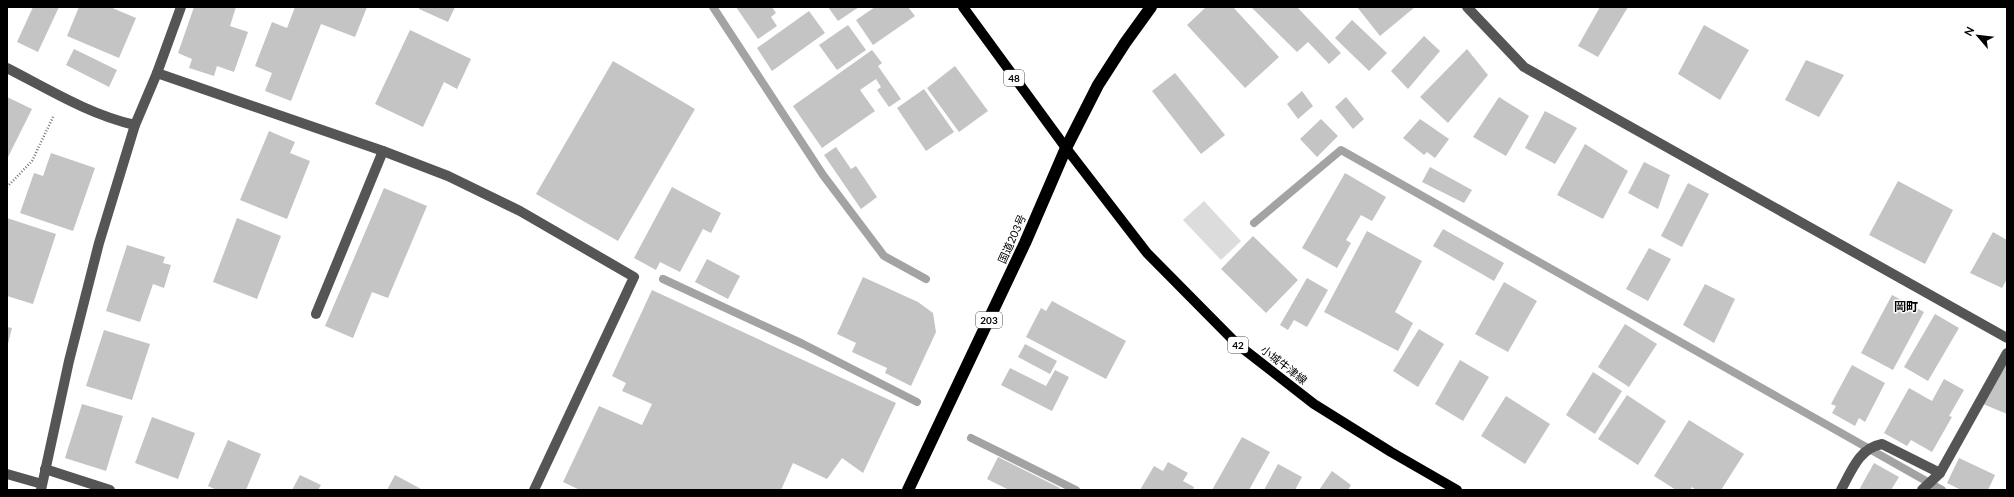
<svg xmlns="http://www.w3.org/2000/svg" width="2014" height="497" viewBox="0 0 2014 497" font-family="Lato,'Noto Sans JP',sans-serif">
<rect width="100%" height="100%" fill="#fff"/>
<polygon fill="#dcdcdc" points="1204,201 1241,241 1221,260 1183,220"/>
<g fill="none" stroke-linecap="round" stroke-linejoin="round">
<g stroke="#a3a3a3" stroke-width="8">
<polyline points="713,7 823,175 884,256 926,279"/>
<polyline points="1254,223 1341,150 1942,490"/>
<polyline points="663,279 803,344 917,402"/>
<polyline points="971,438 1076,490"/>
</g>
</g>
<g fill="#c4c4c4">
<polygon points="33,7 59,7 38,52 17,42"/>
<polygon points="79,7 110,7 136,18 119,58 67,36"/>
<polygon points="194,7 236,7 230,26 248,32 234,72 217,66 214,76 189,68 192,59 178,53"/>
<polygon points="295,7 367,7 355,37 321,24 291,101 265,91 272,73 255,66 272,22 287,28"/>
<polygon points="419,7 455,7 448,22 419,9"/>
<polygon points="736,7 772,7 776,13 771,17 777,26 758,39"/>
<polygon points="828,7 859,7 838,21"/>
<polygon points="875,7 908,7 915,16 873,45 856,20"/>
<polygon points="1206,7 1233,7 1279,57 1245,88 1187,25"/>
<polygon points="1251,7 1297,7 1341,53 1329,64 1308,42 1297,52"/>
<polygon points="1357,7 1415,7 1380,36"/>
<polygon points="1600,7 1628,7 1598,57 1578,46"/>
<polygon points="809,11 825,33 772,71 757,48"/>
<polygon points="1352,20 1387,53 1369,71 1335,38"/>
<polygon points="848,25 866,50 837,70 819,45"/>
<polygon points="1704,25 1749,50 1720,100 1678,74"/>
<polygon points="410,30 471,59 457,89 444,82 423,127 375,104"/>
<polygon points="1424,36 1440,51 1408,89 1391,71"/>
<polygon points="74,49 117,70 109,87 66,65"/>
<polygon points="1467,49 1488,75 1448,123 1420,97"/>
<polygon points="872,50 882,63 878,66 901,99 889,107 877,90 881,87 876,79 860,90 875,111 822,148 793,106"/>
<polygon points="1806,60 1844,75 1819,117 1785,100"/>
<polygon points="613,61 695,109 618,241 536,194"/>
<polygon points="955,66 988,111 959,132 927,88"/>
<polygon points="1175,73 1225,135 1201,154 1152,91"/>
<polygon points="924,89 954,132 926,151 897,108"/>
<polygon points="1302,91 1313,106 1298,119 1287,104"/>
<polygon points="7,97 32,109 7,159"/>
<polygon points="1346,97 1364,119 1353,129 1335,107"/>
<polygon points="1499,97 1529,116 1506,156 1473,137"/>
<polygon points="1545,111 1577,128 1555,164 1525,148"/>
<polygon points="1321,119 1338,136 1317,157 1300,139"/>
<polygon points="1420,119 1449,139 1435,158 1427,152 1424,155 1403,138"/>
<polygon points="269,131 295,142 290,153 310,161 287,219 240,200"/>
<polygon points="1585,144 1628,171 1603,219 1557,195"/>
<polygon points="836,147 851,169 856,166 877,197 861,209 824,155"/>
<polygon points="51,153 95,168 73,231 20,213 34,173 43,176"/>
<polygon points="1644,162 1670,175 1658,209 1628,193"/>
<polygon points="1430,167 1472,190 1464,203 1422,182"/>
<polygon points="1345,173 1386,197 1372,221 1361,215 1346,240 1351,243 1337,268 1302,248"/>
<polygon points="1898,181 1953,210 1925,264 1869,235"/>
<polygon points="1688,183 1709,194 1682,247 1661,236"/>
<polygon points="672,187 721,213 711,233 703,229 680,272 660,262 656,270 634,258"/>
<polygon points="384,188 427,206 388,298 372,292 353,338 325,326"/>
<polygon points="7,218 56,234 33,304 7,296"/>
<polygon points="237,218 281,236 257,299 213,282"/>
<polygon points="1443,229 1504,263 1494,281 1433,246"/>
<polygon points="1367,231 1422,261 1395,312 1413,323 1398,351 1324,312"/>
<polygon points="1993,232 2007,240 2007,279 2002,288 1970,273"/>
<polygon points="1253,236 1298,280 1266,313 1221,269"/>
<polygon points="127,245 165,257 163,263 171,265 164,288 153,284 140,322 106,311"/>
<polygon points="1649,248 1671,259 1648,301 1626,289"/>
<polygon points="707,259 740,276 728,299 695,282"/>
<polygon points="863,277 918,302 933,313 936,332 911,386 885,373 887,368 852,352 856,343 837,334"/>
<polygon points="1307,278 1328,290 1307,327 1294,320 1288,330 1280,325"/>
<polygon points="1504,282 1537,301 1508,352 1475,334"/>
<polygon points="1705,284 1735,299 1714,343 1683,325"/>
<polygon points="652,290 896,403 863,473 842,458 827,479 793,463 781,490 580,490 563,482 599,406 642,425 652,404 622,391 626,383 612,376"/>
<polygon points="1892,295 1924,312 1893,370 1861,353"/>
<polygon points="1052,301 1126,341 1106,379 1026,337 1041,308 1046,311"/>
<polygon points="1935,314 1959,328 1928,381 1904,367"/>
<polygon points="1625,324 1657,344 1629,387 1598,367"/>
<polygon points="7,327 12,328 8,344 7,344"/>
<polygon points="1419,329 1444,344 1418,387 1393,371"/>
<polygon points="104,330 150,344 132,400 86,386"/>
<polygon points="1025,344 1057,361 1050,374 1018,357"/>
<polygon points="1460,360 1489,377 1463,421 1435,404"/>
<polygon points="2007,362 2007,414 1983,404"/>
<polygon points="1852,365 1885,383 1865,422 1859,418 1855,426 1832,413 1836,406 1831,404"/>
<polygon points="1010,368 1046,386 1055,370 1069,377 1052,411 1001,385"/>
<polygon points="1593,372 1622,391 1595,434 1566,415"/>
<polygon points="1944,379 1964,390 1949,416 1952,417 1932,452 1911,440 1907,446 1884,433 1909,388 1932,401"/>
<polygon points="1627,395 1666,421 1638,465 1598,439"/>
<polygon points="1506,396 1550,424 1525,464 1481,436"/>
<polygon points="82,404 123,416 106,471 65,458"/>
<polygon points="152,417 195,433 178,479 135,463"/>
<polygon points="1689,420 1744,454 1721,490 1696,490 1692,487 1690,490 1676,490 1654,476"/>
<polygon points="1242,437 1270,452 1249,490 1212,490"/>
<polygon points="228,440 261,454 246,490 217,490 208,486"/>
<polygon points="998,457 1060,488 1059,490 1009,490 987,479"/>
<polygon points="1959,458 1995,475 1988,490 1961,490 1947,483"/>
<polygon points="1168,462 1188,473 1183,481 1194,487 1193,490 1140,490 1154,466 1163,471"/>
<polygon points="1874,463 1899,477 1891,490 1859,490"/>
<polygon points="1278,464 1302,477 1295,490 1264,490"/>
<polygon points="1332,471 1351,485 1348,490 1319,490"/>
<polygon points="300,475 321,485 318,490 292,490"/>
<polygon points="395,475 423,490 387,490"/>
</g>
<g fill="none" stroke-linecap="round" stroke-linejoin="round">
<polyline stroke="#777" stroke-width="2.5" stroke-dasharray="1 2" stroke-linecap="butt" points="7,187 32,161 54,115"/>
<g stroke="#555" stroke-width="10">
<polyline points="1467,7 1524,67 2007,338"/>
<path d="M7,68c41,21 83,47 128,57"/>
<polyline points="157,73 383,151 448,176 520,211 634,277 534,490"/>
<polyline points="316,314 383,151"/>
<polyline points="45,469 110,490"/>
<polyline points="7,474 42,484"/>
<polyline points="41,490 69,361 99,243 135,125 157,73 181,7"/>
<path d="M1841,490c10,-18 18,-42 41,-46l58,29"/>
<polyline points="1922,490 1940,473 2007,353"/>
</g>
<polyline stroke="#000" stroke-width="10" points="963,7 1066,148 1147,253 1237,344 1314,404 1391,452 1457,490"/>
<polyline stroke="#000" stroke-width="12" points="908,490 1025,243 1066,148 1098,85 1125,43 1151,7"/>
</g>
<g text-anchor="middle" stroke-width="3" stroke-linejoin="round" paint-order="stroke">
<g fill="#fff" stroke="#4c4c4c" stroke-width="1">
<rect x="1004" y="70" width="20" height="16" rx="3"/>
<rect x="976" y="312" width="26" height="16" rx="3"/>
<rect x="1228" y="337" width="20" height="16" rx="3"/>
</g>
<g font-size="10" font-weight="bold" fill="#000">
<text x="1014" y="82">48</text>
<text x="989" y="324">203</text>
<text x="1238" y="349">42</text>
</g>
<g font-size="11" fill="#000" stroke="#fff">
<text transform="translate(1012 239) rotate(-66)" y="4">国道203号</text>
<text transform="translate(1284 365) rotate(38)" y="4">小城牛津線</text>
</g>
<g font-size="12" font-weight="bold" fill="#000" stroke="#fff">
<text x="1906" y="311">岡町</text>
</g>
</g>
<rect width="2014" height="497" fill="none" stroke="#000000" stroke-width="16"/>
<g transform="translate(1978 36) rotate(298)" stroke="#ffffff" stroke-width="3" paint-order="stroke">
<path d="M0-3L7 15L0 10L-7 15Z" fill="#000000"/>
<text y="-6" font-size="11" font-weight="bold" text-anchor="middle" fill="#000000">N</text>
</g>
</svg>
